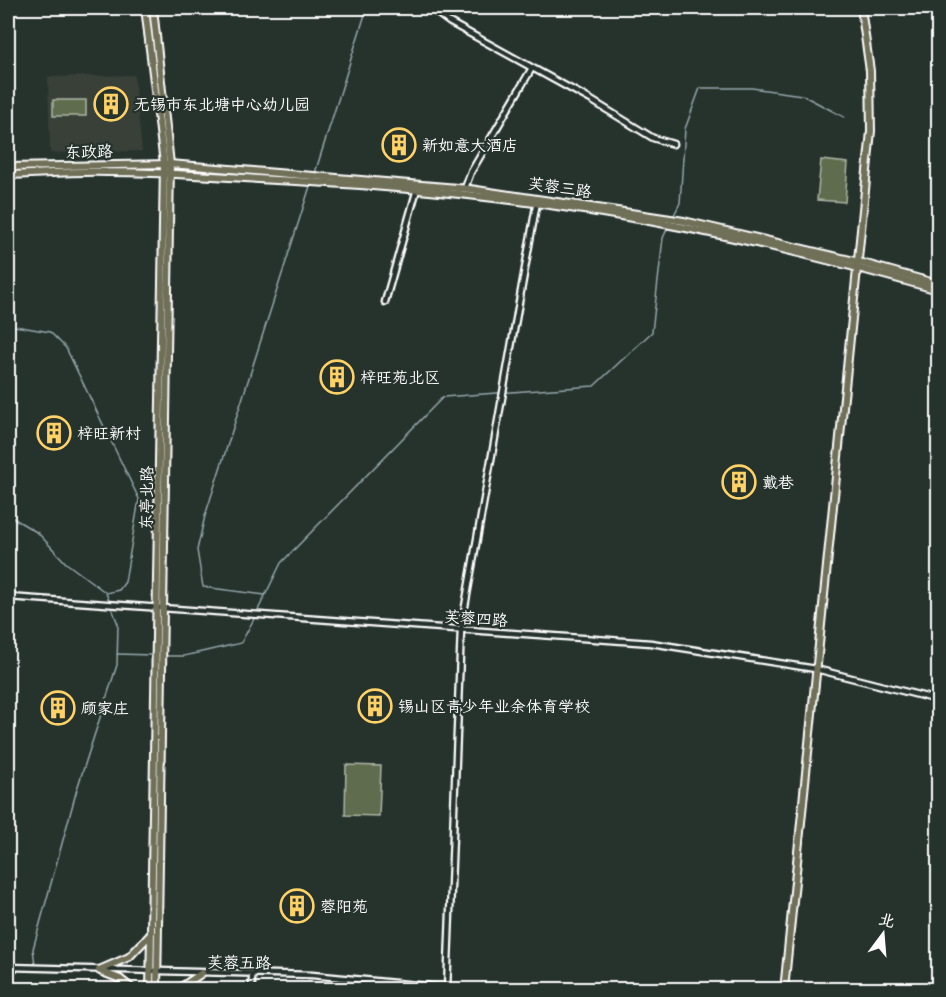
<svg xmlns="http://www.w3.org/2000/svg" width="946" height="997" viewBox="0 0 946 997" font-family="Kalam,'LXGW WenKai TC',sans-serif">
<rect width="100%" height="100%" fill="#26332d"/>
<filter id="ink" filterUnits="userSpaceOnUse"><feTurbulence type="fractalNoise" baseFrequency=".0167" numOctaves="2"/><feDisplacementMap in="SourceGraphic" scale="12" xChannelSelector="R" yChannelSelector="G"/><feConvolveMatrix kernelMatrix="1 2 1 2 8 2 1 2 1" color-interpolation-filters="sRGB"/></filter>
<g filter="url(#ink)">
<polygon fill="#393f38" points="134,75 142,151 50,153 48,77"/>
<g fill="#5f6c4e" stroke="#afb6a6" stroke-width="1.5">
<rect x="53" y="100" width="33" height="16"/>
<polygon points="821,160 848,163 845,202 817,200"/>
<polygon points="346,765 381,766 379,816 345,815"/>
</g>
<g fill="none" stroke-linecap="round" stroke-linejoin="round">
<g stroke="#97a6ad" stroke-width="1.5">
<polyline points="315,173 367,8"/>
<polyline points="673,217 680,203 685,129 700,88 752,88 802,95 844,117"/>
<polyline points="15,326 50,332 66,348 139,499 125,582 119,590 106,593 118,624 117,665 77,789 33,949 35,965"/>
<polyline points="8,515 38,533 66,563 105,592"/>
<polyline points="265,595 203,587 197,550 205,516 311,183"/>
<polyline points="257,612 281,563 443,397 594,386 652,332 663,238 668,227"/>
<polyline points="117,654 152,655"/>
<polyline points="166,656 184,656 241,643 255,617"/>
</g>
<defs>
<g id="minor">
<polyline points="430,8 449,22 591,100 653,138 673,144"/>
<polyline points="465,188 471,172 532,68"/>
<polyline points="385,302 417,189"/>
<polyline points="8,597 651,643 816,669 938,700"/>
<polyline points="8,967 312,975 469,990"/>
<polyline points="252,990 252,974"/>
<polyline points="447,990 461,629 537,201"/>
</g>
<g id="major">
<polyline points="145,8 164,164 150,990"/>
<polyline points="153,8 170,164 157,990"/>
<polyline points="8,167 170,164 470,189 684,221 859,262 938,284"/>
<path d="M8,175c33,-1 66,-4 99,-3 63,0 126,6 189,9 129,7 258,21 385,46 87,17 173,39 257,63"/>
<polyline points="99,970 129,957 151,934"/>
<polyline points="100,971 120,979 134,990"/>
<polyline points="177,990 202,973"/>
<polyline points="784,990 871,131 870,71 861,8"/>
</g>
</defs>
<use href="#minor" stroke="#fff" stroke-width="9"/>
<use href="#major" stroke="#fff" stroke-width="10"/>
<use href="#minor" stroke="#26332d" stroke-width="4.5"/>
<use href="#major" stroke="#706f59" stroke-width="6"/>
</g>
</g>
<defs>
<symbol id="building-ring" viewBox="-11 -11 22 22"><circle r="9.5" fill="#26332d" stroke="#ffd166" stroke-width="1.5"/><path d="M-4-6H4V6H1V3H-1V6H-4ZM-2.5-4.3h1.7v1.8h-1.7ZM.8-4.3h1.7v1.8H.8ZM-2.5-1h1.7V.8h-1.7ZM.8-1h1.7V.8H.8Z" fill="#ffd166"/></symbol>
</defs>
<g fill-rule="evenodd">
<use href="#building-ring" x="92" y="85" width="38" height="38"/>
<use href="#building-ring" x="380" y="126" width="38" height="38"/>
<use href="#building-ring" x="318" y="358" width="38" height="38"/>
<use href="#building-ring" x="35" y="414" width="38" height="38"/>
<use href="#building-ring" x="720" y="463" width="38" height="38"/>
<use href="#building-ring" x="356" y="687" width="38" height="38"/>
<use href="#building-ring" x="39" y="689" width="38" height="38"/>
<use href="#building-ring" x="278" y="887" width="38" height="38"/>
</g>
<g text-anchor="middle" stroke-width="4.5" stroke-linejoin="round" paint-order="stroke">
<g font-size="16" fill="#fff" stroke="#26332d" text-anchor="start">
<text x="134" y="110">无锡市东北塘中心幼儿园</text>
<text x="422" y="151">新如意大酒店</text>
<text x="360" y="383">梓旺苑北区</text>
<text x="77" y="439">梓旺新村</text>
<text x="762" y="488">戴巷</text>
<text x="398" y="712">锡山区青少年业余体育学校</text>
<text x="81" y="714">顾家庄</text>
<text x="320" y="912">蓉阳苑</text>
</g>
<g font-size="16" fill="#fff" stroke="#26332d">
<text transform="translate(89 151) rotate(-1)" y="6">东政路</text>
<text transform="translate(560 187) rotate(8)" y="6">芙蓉三路</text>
<text transform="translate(146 498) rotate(-89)" y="6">东亭北路</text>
<text transform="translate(476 618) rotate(4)" y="6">芙蓉四路</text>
<text transform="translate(239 962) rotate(1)" y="6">芙蓉五路</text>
</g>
</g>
<rect width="946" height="997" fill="none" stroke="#26332d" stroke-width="30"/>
<rect x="15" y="15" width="916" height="967" fill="none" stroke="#fff" stroke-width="2" filter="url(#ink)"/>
<g transform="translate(883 934) rotate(16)" stroke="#26332d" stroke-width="4.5" paint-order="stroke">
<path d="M0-4.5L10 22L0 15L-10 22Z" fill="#ffffff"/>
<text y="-9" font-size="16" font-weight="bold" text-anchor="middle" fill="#ffffff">北</text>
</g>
</svg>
